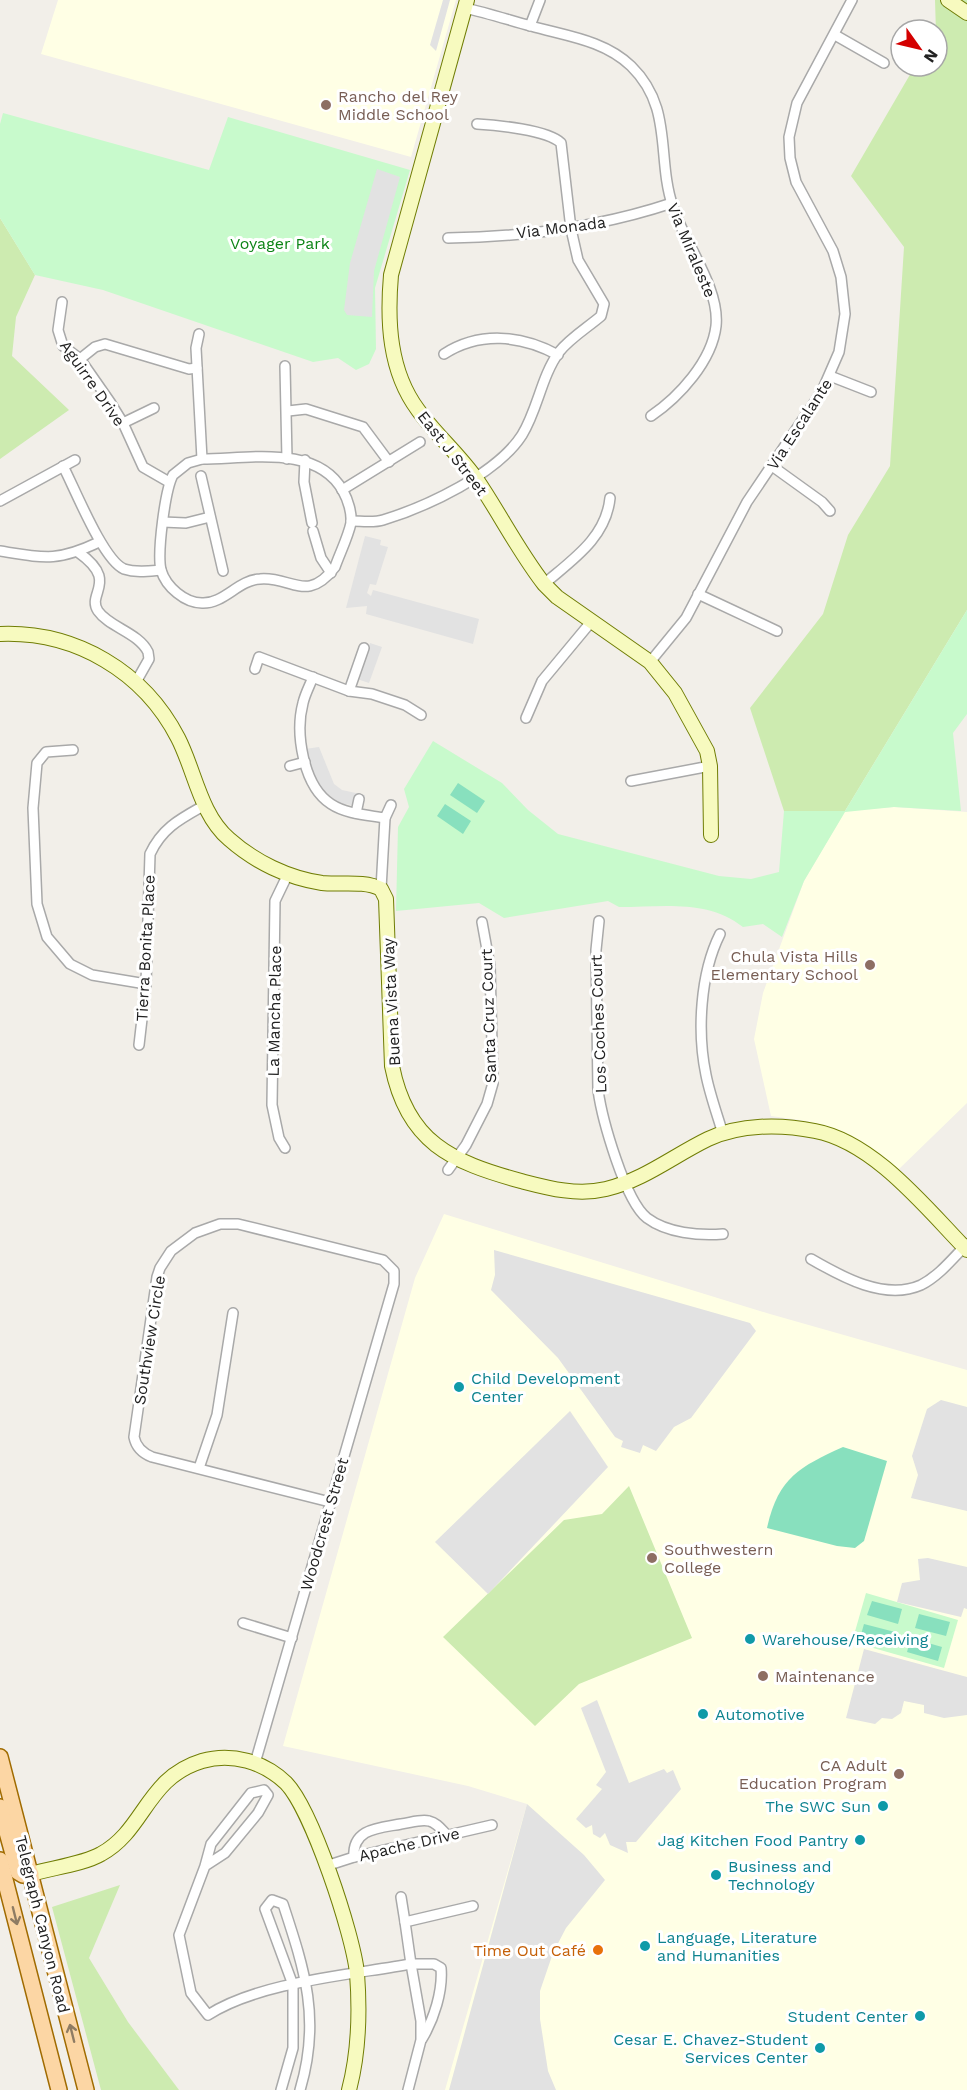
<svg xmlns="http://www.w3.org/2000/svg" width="967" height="2090" viewBox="0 0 967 2090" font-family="'Work Sans',sans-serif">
<rect width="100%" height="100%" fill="#f2efe9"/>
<g fill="#ffffe5">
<polygon points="58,0 456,0 411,157 41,54"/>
<polygon points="894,807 967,812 967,1103 898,1170 868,1146 807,1121 771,1116 754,1039 763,993 804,881 845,811"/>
<polygon points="444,1214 770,1314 967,1370 967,2090 445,2090 527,1804 468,1786 283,1746 415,1278"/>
</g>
<g fill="#cdebb0">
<polygon points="935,0 967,0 967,610 845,811 784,811 750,708 823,614 848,535 890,466 904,247 851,176 915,66 937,66"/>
<polygon points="0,218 35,275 16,317 12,356 69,410 0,459"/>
<polygon points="629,1486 692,1638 579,1684 535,1726 443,1637 564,1520 602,1514"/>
<polygon points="120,1885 89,1958 128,2022 179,2090 101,2090 52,1907"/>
</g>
<g fill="#c8facc">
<polygon points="3,113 209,170 228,117 410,170 375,288 376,349 369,364 356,370 338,358 313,362 103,290 35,275 0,218 0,124"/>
<path d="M967,610v104l-14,19 8,78 -67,-4 -49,5 -41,69 -22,56 -19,-13 -20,3c-35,-28 -81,-20 -124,-20l-11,-6 -104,17 -25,-15 -83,8 2,-84 11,-20 -5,-18 29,-48 69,42 26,27 30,24 161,42 32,3 28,-7 5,-61h61z"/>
<polygon points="866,1593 958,1620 944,1668 852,1642"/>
</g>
<g fill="#88e0be">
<polygon points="458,783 485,801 477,813 450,795"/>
<polygon points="445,804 471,821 463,834 437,816"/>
<path d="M843,1447l44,14 -23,80 -9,7 -18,-2 -70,-18c11,-50 32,-61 76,-81z"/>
<polygon points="872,1601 902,1609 898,1624 867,1615"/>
<polygon points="919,1614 950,1622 946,1636 915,1628"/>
<polygon points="864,1624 895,1632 891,1646 860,1638"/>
<polygon points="911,1638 942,1647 938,1661 907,1652"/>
</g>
<g fill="#e2e2e2">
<polygon points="443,0 450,0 436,51 430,45"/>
<polygon points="377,169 400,177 374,271 372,317 347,315 344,310 350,263"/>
<polygon points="365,536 381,540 380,545 388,547 376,585 370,584 367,593 371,596 373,590 479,619 473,644 366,614 367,606 346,608"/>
<polygon points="370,643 382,647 369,683 357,679"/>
<polygon points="319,747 334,784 342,790 365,795 363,807 339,803 322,789 309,764 305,749"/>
<polygon points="494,1250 750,1323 756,1331 691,1418 674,1427 656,1451 643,1445 640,1453 621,1447 623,1441 615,1437 558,1358 491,1290 495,1275"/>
<polygon points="941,1400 967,1407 967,1511 911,1498 918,1475 912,1456 927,1409"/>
<polygon points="570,1411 608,1467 488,1594 435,1542"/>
<polygon points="928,1558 967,1567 967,1609 964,1608 961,1617 897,1602 902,1583 920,1580 918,1559"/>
<polygon points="864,1649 967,1677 967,1715 944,1718 924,1713 924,1705 904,1701 901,1713 892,1719 882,1718 875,1724 846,1718"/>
<polygon points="597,1700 629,1783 664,1769 667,1773 673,1770 681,1789 636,1842 626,1842 628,1853 610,1845 605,1833 600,1838 593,1834 592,1825 586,1828 576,1819 602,1789 596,1785 606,1772 581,1708"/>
<polygon points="527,1804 584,1855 605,1880 566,1928 553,1953 540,1991 540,2019 548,2071 556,2090 449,2090"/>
</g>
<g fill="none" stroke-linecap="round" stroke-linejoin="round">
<defs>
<g id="street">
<path d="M465,8c22,5 44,12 66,18 35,10 73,14 100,40 43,42 25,91 42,141 12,37 47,81 43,119 -4,35 -37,71 -65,90"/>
<polyline points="530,26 540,0"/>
<polyline points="835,35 884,63"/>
<path d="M448,238c76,-1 152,-11 224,-35"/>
<polyline points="62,302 58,330 63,346 80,359 110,402 123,423 143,467 169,482"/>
<polyline points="199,334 196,348 202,459"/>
<path d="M444,354c36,-23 77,-19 114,1"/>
<polyline points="80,359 95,347 105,344 189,369 197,368"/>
<polyline points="285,366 287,459"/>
<polyline points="830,376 871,392"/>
<polyline points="288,411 306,409 363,427 389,462"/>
<polyline points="123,423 154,408"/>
<path d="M202,459c46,0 115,-15 141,32 5,9 9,22 8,32 -3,14 -11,30 -16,44 -28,37 -44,9 -75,12 -22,1 -36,25 -58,24 -17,0 -36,-16 -41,-33 -4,-17 4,-80 12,-95l15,-12z"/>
<polyline points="305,460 304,482 312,523"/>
<path d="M63,466c12,23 40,94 61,103 12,4 25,2 37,1"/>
<polyline points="772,466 822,502 830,511"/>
<polyline points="201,476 223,571"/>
<polyline points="342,490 420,442"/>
<polyline points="0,501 75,460"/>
<path d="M351,521c10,0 23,2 32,-1 43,-13 114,-46 139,-85 16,-26 19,-58 37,-83 11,-14 28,-24 42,-36l3,-12 -26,-44 -7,-31 -10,-86c-13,-13 -65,-18 -84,-19"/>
<polyline points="163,522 186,523 210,517"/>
<polyline points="313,531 321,558 331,573"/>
<path d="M0,551c44,7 57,11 99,-9"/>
<path d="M78,552c42,30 8,41 20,59 11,16 41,22 50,41l1,7 -13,23"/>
<path d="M544,584c28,-24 62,-46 66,-86"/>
<polyline points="698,594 777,631"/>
<polyline points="650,662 686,618 747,502 822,391 839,352 845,314 841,277 833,251 796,182 790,158 789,137 797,103 852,0"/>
<polyline points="255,669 259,657 349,691 372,694 405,705 421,715"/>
<path d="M313,677c-3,8 -8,17 -10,26 -8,30 0,83 28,101 15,10 36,11 54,14"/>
<polyline points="349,691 364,648"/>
<polyline points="526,718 542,681 591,622"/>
<polyline points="73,750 46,752 37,763 33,808 37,904 47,937 70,964 92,975 146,984"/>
<polyline points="290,766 305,762"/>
<polyline points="631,781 710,766"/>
<polyline points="356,813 359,799"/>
<polyline points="381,889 385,818 391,805"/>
<path d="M599,921l-3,29 2,140c4,29 27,111 49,128 20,15 52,18 76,16"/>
<path d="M720,934c-20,40 -23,98 -14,141 4,20 11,39 17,59"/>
<path d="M139,1045l7,-61 4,-130c12,-26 30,-35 55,-49"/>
<polyline points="285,1148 279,1138 272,1105 275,901 287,876"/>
<polyline points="448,1170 466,1145 487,1104 493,1083 490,966 482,922"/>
<path d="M811,1259c31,18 74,42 110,26 18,-9 32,-27 46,-41"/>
<polyline points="199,1468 217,1415 233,1313"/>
<polyline points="243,1623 292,1638"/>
<path d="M255,1763l139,-479v-13l-11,-11 -145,-36h-18l-25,9 -24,18 -11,17 -3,9 -23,160c2,10 8,16 18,20l178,45"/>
<path d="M354,1857c-2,-29 26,-29 47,-33 9,-1 19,-5 28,-3 8,2 12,8 18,14"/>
<path d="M205,1866l6,-22 40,-51 13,-3 4,5 -10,18 -33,40 -20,13 -26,69 12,58 17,22c51,-33 142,-40 203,-51l10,57v19l-13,50"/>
<polyline points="326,1866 354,1857 492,1825"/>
<polyline points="401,1897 405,1922"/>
<path d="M422,2039c12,-20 21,-48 19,-71l-7,-4h-23l-6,-42 68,-16"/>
<path d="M281,2090l12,-42v-63l-28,-76 7,-9 11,4c22,67 38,116 17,186"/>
</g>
<g id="secondary">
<path d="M467,0l-76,275c-4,46 -2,96 27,135 18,25 42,45 59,70 23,34 42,72 67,104l13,13 93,65 25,31 32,58 3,15 1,69"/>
<polyline points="948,0 967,13"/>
<path d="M0,634c76,-3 144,38 178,104 17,33 22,76 51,101 26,23 59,39 93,44 18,2 42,-3 59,6l5,10 6,167c15,76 59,96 129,115 27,7 56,15 85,8 38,-9 67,-33 102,-50 32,-15 73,-15 107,-8 59,11 111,77 152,119"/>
<path d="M31,1874c20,-6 53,-10 70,-20 44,-24 45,-76 101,-93 30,-9 62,1 84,22 26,27 67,151 71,190 3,39 2,79 -8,117"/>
</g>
<g id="primary">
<polyline points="0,1757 86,2090"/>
<polyline points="0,1807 18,1872 23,1875 31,1874"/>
<polyline points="0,1860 59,2090"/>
</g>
</defs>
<use href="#street" stroke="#a9a9a9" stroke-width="12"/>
<use href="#secondary" stroke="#707d05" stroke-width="16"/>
<use href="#primary" stroke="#a06b00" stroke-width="18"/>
<use href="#street" stroke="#fff" stroke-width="9"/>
<use href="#secondary" stroke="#f7fabf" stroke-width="14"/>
<use href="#primary" stroke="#fcd6a4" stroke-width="15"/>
</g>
<defs><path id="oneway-shaft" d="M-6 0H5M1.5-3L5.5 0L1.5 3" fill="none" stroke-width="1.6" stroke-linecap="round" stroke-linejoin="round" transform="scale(1.5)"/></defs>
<g stroke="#8f7c63">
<use href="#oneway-shaft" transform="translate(15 1916) rotate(76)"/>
<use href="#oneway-shaft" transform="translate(72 2033) rotate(-104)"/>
</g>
<g fill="#8d6e63" stroke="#fff" stroke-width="2">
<circle cx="326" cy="105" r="6"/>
<circle cx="870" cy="965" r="6"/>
<circle cx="652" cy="1558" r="6"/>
<circle cx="763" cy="1676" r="6"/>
<circle cx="899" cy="1774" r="6"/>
</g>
<g fill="#0f9aa8" stroke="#fff" stroke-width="2">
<circle cx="459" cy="1387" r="6"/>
<circle cx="750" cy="1639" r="6"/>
<circle cx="703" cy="1714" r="6"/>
<circle cx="883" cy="1806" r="6"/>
<circle cx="860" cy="1840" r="6"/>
<circle cx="716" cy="1875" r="6"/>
<circle cx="645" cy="1946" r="6"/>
<circle cx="920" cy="2016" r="6"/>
<circle cx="820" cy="2048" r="6"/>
</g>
<circle fill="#e8710a" stroke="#fff" stroke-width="2" cx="598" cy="1950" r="6"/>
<g text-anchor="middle" stroke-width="6" stroke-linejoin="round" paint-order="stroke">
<g font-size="16" fill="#785e54" stroke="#fff" text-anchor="start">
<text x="338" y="102">Rancho del Rey<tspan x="338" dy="18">Middle School</tspan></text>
<text x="858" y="962" text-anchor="end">Chula Vista Hills<tspan x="858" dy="18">Elementary School</tspan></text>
<text x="664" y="1555">Southwestern<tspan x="664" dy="18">College</tspan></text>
<text x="775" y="1682">Maintenance</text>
<text x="887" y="1771" text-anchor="end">CA Adult<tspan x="887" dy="18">Education Program</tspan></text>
</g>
<g font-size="16" fill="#222" stroke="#fff">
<text transform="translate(561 227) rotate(-7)" y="6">Via Monada</text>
<text transform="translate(692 250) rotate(67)" y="6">Via Miraleste</text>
<text transform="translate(93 383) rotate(55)" y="6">Aguirre Drive</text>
<text transform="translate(799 424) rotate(-57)" y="6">Via Escalante</text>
<text transform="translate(453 453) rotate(52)" y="6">East J Street</text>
<text transform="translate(145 948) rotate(-87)" y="6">Tierra Bonita Place</text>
<text transform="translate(391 1002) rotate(-93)" y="6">Buena Vista Way</text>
<text transform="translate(274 1011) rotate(-89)" y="6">La Mancha Place</text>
<text transform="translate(488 1016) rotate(-92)" y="6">Santa Cruz Court</text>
<text transform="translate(598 1024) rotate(-92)" y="6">Los Coches Court</text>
<text transform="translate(149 1340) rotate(-81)" y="6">Southview Circle</text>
<text transform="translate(324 1524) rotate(-74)" y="6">Woodcrest Street</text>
<text transform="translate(409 1844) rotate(-13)" y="6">Apache Drive</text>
<text transform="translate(43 1924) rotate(76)" y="6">Telegraph Canyon Road</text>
</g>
<g font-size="16" fill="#0c8416" stroke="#fff">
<text x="280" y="249">Voyager Park</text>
</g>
<g font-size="16" fill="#0d838f" stroke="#fff" text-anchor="start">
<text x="471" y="1384">Child Development<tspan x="471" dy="18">Center</tspan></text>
<text x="762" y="1645">Warehouse/Receiving</text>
<text x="715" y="1720">Automotive</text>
<text x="871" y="1812" text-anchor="end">The SWC Sun</text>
<text x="848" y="1846" text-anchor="end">Jag Kitchen Food Pantry</text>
<text x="728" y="1872">Business and<tspan x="728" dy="18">Technology</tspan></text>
<text x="657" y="1943">Language, Literature<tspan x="657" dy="18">and Humanities</tspan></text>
<text x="908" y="2022" text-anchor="end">Student Center</text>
<text x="808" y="2045" text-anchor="end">Cesar E. Chavez-Student<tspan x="808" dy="18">Services Center</tspan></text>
</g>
<g font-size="16" fill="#c56008" stroke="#fff" text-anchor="end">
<text x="586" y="1956">Time Out Café</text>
</g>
</g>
<g transform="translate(919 48) rotate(124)"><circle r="28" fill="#ffffff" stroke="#a7a7a7" stroke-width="1.5"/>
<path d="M0-4.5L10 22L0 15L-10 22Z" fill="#d40000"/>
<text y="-9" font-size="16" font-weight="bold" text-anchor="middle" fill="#222222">N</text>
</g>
</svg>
